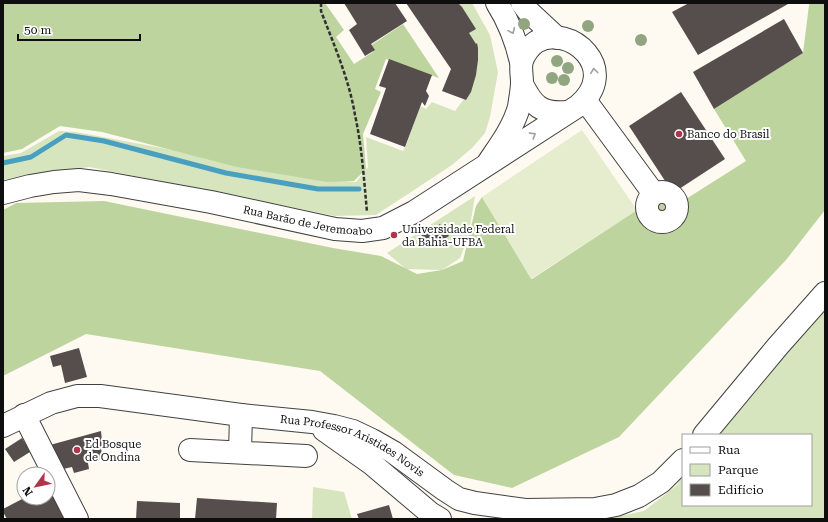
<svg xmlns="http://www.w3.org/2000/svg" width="828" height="522" viewBox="0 0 828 522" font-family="'Roboto Serif',serif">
<rect width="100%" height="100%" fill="#fefaf1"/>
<g fill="#d7e5be">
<polygon points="441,3 472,3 490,35 498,72 490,117 485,133 472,148 452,165 376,215 335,216 89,167 3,180 3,156 21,153 59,131 76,132 340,181 356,182 368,167 366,137 403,151 407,143 420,106 426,109 432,102 455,111 464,99"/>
<polygon points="475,196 468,238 460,258 442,270 406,269 387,253"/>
<polygon points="825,309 825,519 606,519 644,511 677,485 683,476 683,505 811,505 811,435 711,435"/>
<polygon points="313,487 344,492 352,519 312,519"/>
</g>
<g fill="#bdd49f">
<polygon points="3,3 325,3 344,30 336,37 354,64 373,52 370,46 403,24 439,78 386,59 375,89 381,92 363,134 366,169 354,181 327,182 237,167 102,132 60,126 22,149 3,153"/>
<polygon points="810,3 825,3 825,210 786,260 619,437 512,488 454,475 320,371 86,334 3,376 3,210 16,203 104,201 333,248 381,256 417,274 442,270 463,261 476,206 482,197 532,279 637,210 686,199 746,161 714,109 803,53 809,5"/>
</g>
<polygon fill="#e6edce" points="582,130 637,210 531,279 482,197"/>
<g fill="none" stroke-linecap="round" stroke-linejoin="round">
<polyline stroke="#499fc0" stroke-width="5" points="3,163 31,157 66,135 104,141 226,173 318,189 359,189"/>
</g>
<g fill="#564e4c">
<polygon points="344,3 395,3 407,21 371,44 375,50 365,56 349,30 357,24"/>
<polygon points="406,3 458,3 462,7 476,29 469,33 476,44 477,43 478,48 478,60 476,75 471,92 466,100 442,91 451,69"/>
<polygon points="689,3 788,3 788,4 698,55 672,12"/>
<polygon points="784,19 803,53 714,109 693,72"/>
<polygon points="389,59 432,75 426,91 429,96 425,106 422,102 405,147 370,134 386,88 379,86"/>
<polygon points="681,92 725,159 673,193 629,126"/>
<polygon points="440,224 449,236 430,247 421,236"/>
<polygon points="79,348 87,377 65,383 61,365 53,367 50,356"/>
<polygon points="101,431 102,441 101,459 88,463 89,469 74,473 72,467 63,469 50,445"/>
<polygon points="22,438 25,443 27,442 30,446 27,447 30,452 14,462 5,449"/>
<polygon points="48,484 65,519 7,519 3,512 3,509 24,498 48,498"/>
<polygon points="197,498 277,503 276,519 195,519"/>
<polygon points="137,501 180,503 180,519 136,519"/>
<polygon points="389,505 393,519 359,519 357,514"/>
</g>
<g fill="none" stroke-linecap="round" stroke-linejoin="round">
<defs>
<g id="minor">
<path d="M497,3c12,19 19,37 24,59"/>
<polyline points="522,3 528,11 557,38"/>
<path d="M522,84c11,22 19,30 45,28"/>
<polyline points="585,100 654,194"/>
<circle cx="662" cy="207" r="15"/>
<path id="s1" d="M3,193l27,-7 24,-4 25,-2 32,4 100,18 124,27 27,2 21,-3 31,-16 164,-106c44,-36 -8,-84 -42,-64 -6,4 -12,12 -14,19 -2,6 0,15 0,21 0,8 -2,17 -3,25 -6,21 -19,38 -31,56"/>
<polyline points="24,415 77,519"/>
<path id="s2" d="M3,426l48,-23 26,-7h23l141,19 71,7 22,4 19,5 19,9 21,12 52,38 14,9 16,4 50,7 70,-1 21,-4 23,-9 22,-14 22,-22"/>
<polyline points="324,430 372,464 430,513 440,519"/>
<polyline points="704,435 778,346 825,293"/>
<polyline points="190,450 306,456"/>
<polyline points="240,452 241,415"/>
</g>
</defs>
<use href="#minor" stroke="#414141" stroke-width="24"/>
<path stroke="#303030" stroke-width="2.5" stroke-dasharray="4 2" stroke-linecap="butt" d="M321,3v8c13,34 28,68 34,104 7,32 9,65 12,97"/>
<use href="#minor" stroke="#fff" stroke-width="22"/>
</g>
<g fill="#91a581">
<circle cx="524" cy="24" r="6"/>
<circle cx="588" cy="26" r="6"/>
<circle cx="641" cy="40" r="6"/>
<circle cx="557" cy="61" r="6"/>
<circle cx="568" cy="68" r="6"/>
<circle cx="552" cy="78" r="6"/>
<circle cx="564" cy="80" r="6"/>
</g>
<defs><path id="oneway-chevron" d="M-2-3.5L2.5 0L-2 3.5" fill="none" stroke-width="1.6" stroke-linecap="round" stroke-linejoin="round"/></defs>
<g stroke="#9f9f9f">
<use href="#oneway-chevron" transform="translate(512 31) rotate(66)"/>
<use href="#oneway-chevron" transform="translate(594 71) rotate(-97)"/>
<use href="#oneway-chevron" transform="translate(533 135) rotate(-32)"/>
</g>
<g fill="#b1344a" stroke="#fff" stroke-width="1.5">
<circle cx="679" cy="134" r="4"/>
<circle cx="394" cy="235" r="4"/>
<circle cx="77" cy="450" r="4"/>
</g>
<g text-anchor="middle" stroke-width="4" stroke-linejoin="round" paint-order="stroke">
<g font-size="11" fill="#0e0e0e" stroke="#fff" text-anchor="start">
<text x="687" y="138">Banco do Brasil</text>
<text x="402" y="233">Universidade Federal<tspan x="402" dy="13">da Bahia-UFBA</tspan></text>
<text x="85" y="448">Ed Bosque<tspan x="85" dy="13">de Ondina</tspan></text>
</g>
<g font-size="11" fill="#0e0e0e" stroke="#fff">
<text dy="4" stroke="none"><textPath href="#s1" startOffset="310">Rua Barão de Jeremoabo</textPath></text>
<text dy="4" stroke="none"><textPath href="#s2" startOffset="363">Rua Professor Aristides Novis</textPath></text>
</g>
</g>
<rect width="828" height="522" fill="none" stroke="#0e0e0e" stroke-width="8"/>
<rect x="682" y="434" width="130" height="72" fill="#ffffff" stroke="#9f9f9f"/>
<rect x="690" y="447" width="20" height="6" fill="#ffffff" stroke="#9f9f9f"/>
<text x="718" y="454" font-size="12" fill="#0e0e0e">Rua</text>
<rect x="690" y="464" width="20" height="12" fill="#d7e5be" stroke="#9f9f9f"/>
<text x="718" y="474" font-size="12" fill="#0e0e0e">Parque</text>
<rect x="690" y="484" width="20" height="12" fill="#564e4c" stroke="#9f9f9f"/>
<text x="718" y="494" font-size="12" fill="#0e0e0e">Edifício</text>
<g transform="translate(36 486) rotate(237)"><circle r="19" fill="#ffffff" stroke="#9f9f9f"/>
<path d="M0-3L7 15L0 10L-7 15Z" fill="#b1344a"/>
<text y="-6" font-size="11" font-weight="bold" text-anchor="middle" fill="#0e0e0e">N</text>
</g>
<path d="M18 34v6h122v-6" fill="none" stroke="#0e0e0e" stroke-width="2"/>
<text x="24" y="34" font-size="12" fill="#0e0e0e" stroke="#ffffff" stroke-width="3" paint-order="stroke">50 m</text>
</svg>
